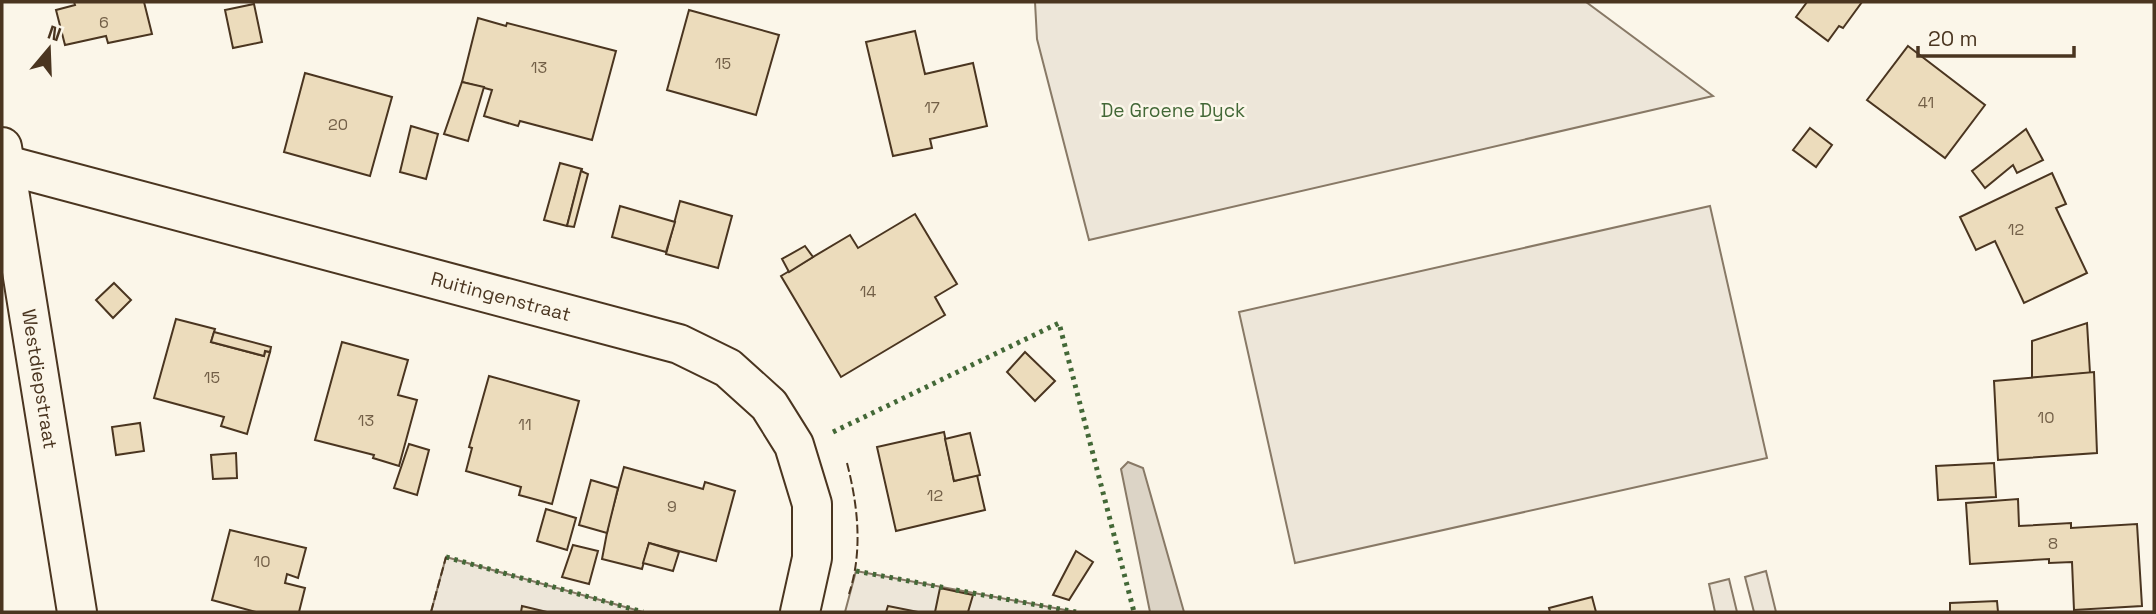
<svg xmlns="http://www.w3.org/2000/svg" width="2156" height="614" viewBox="0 0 2156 614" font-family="'Space Grotesk',sans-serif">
<rect width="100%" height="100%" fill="#fbf6e9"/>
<g fill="#ede6d9" stroke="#887966" stroke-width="2">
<polygon points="1035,2 1586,2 1713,96 1089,240 1037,39"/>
<polygon points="1710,206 1767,458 1295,563 1239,312"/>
<polygon points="446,557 643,612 431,612"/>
<polygon points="856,571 1076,612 845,612"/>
<polygon points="1766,571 1776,612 1754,612 1745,577"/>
<polygon points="1729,579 1737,612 1715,612 1709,584"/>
</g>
<polygon fill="#dcd4c6" stroke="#887966" stroke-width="2" points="1128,462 1143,468 1184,612 1150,612 1121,469"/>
<g fill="#ecdcbc" stroke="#4a3520" stroke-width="2">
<polygon points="74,2 144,2 152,34 108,43 106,36 65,45 56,10 75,5"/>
<polygon points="1807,2 1806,2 1862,2 1843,28 1839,26 1828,41 1796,17"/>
<polygon points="254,4 262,42 233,48 225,10"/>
<polygon points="689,10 779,35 756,115 667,90"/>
<polygon points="478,18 506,26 507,23 616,51 592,140 520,121 518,126 484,116 492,90 462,82"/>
<polygon points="915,31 925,74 973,63 987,126 930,139 932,148 893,156 866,42"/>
<polygon points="1908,46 1985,105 1945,158 1867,100"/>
<polygon points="305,73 392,97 370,176 284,152"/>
<polygon points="462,82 484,87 468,141 444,134"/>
<polygon points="411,126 438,134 426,179 400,172"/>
<polygon points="1810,128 1832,145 1816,167 1793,150"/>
<polygon points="2026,129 2043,160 2017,173 2013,165 1985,188 1972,171"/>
<polygon points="560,163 582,169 567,226 544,220"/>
<polygon points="581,171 588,174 574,227 567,226"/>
<polygon points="2052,173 2066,204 2056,208 2087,273 2024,303 1995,241 1976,250 1960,217"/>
<polygon points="680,201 732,216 718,268 666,254"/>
<polygon points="620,206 675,222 666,252 612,237"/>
<polygon points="915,214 957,284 935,297 945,315 841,377 781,276 850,235 858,248"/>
<polygon points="805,246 813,257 789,272 782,259"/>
<polygon points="114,283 131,300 113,318 96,300"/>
<polygon points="176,319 215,329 211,342 264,356 265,351 270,352 247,434 221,426 224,417 154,398"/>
<polygon points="2087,323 2090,373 2032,378 2032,341"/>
<polygon points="214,332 271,347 270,352 265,351 264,356 211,342"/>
<polygon points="342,342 408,360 398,395 417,400 399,466 373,458 374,455 315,440"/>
<polygon points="1025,352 1055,381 1035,401 1007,372"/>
<polygon points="2094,372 2097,453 1998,460 1994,381"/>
<polygon points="489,376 579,401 552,504 519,495 521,487 466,471 472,448 469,447"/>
<polygon points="140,423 144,451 116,455 112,427"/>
<polygon points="944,432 954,481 977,475 985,510 896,531 877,447"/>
<polygon points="970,433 980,475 954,481 945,439"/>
<polygon points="409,444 429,450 417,495 394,488"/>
<polygon points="236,453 237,478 213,479 211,455"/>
<polygon points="1994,463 1996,497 1938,500 1936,466"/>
<polygon points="624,467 703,489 705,482 735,491 716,561 649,543 642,569 602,559 609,522"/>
<polygon points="591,480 618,488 607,533 579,525"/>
<polygon points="2018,499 2019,526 2071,523 2071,528 2137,524 2142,606 2074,610 2072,562 2049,563 2049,559 1970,564 1966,503"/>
<polygon points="546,509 576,518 567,550 537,541"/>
<polygon points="230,530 306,548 298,578 287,574 285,583 305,588 299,612 256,612 212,600"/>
<polygon points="649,543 679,552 673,571 643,563"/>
<polygon points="573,545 598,551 589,584 562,577"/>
<polygon points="1076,551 1093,562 1069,600 1053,595"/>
<polygon points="940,588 973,595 968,612 935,612"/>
<polygon points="1592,597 1596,612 1550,612 1549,608"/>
<polygon points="1997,601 1998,612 1950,612 1950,603"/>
<polygon points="522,606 547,612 521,612"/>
<polygon points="888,606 918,612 886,612"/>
</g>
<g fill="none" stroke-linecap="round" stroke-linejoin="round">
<defs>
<g id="minor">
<polyline points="2,147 77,612"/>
<polyline points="6,165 679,344 728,368 769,405 794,445 812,504 812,558 800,612"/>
</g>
</defs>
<use href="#minor" stroke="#4a3520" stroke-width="42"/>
<use href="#minor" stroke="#fbf6e9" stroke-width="38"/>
<g stroke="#436837" stroke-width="5" stroke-dasharray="3.5 5" stroke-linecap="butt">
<polyline points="833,432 1059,323 1134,612"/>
<polyline points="446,557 643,612"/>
<polyline points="856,571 946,588"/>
<polyline points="956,590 1076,612"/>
</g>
<g stroke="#4a3520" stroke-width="2" stroke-dasharray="9 3.5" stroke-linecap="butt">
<path d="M847,463c11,43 16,88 2,131"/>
<polyline points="431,612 446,557"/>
</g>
</g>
<g text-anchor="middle" stroke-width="5" stroke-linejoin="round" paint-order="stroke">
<g font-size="16" fill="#725f47">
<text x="104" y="28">6</text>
<text x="723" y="69">15</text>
<text x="539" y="73">13</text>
<text x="1926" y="108">41</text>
<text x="932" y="113">17</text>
<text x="338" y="130">20</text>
<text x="2016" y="235">12</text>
<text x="868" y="297">14</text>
<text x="212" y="383">15</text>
<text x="2046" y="423">10</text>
<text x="366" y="426">13</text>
<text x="525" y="430">11</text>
<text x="935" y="501">12</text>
<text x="672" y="512">9</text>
<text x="2053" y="549">8</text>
<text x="262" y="567">10</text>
</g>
<g font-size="19" fill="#436837" stroke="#fbf6e9">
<text x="1173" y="117">De Groene Dyck</text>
</g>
<g font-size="19" fill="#4a3520" stroke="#fbf6e9">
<text transform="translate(501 296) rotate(15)" y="7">Ruitingenstraat</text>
<text transform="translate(40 379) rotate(81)" y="7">Westdiepstraat</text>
</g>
</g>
<rect width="2156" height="614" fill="none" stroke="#4a3520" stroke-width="7"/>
<g transform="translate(49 49) rotate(19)" stroke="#fbf6e9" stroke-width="5" paint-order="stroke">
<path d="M0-5L12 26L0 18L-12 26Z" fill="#4a3520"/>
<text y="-10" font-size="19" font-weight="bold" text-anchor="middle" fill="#4a3520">N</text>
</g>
<path d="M1918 46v10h156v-10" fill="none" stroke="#4a3520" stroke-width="3.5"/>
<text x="1928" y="46" font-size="21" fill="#4a3520" stroke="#fbf6e9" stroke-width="5" paint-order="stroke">20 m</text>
</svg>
